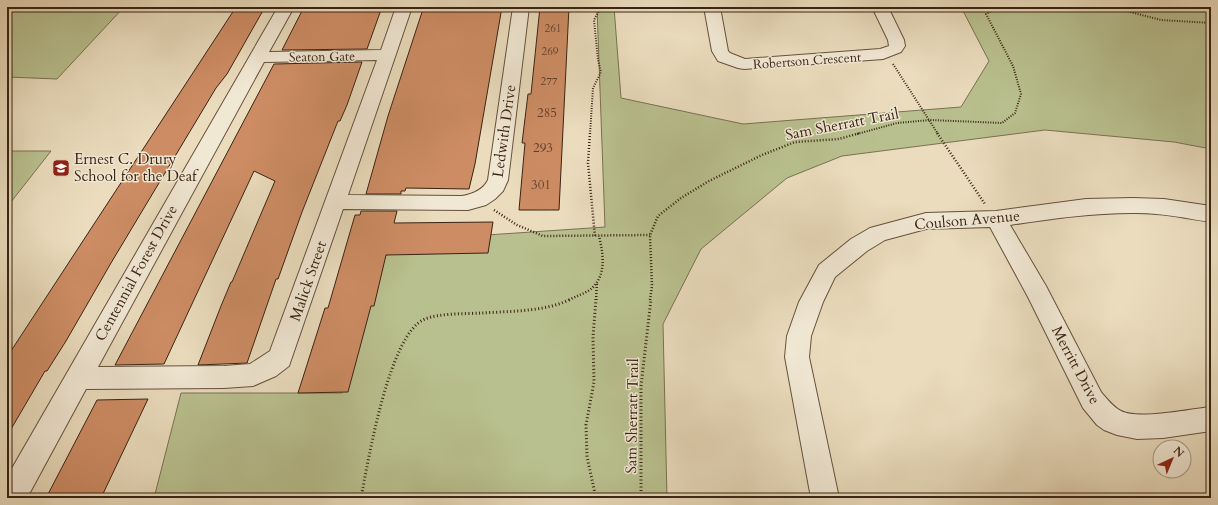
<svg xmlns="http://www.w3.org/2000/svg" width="1218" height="505" viewBox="0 0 1218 505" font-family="Cardo,serif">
<rect width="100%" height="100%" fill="#eadcbd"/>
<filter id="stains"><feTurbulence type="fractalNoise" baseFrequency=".005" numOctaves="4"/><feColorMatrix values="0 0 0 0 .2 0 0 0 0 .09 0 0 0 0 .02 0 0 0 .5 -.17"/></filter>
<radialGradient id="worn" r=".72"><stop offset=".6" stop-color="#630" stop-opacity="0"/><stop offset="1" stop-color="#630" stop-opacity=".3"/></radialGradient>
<g fill="#b9c08f" stroke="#797252">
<polygon points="7,7 124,7 57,79 7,77"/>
<polygon points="597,7 614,7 621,98 743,124 961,107 989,61 961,7 1211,7 1211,18 1209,18 1211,30 1211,149 1174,142 1045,130 842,156 787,178 701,249 663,324 667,498 154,498 181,393 342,393 378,283 381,259 396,249 428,239 605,227"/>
<polygon points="7,151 51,151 7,207"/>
</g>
<g fill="#cd8c64" stroke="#392314">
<polygon points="236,7 265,7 227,74 216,88 111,263 66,341 47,371 45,371 7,436 7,357"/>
<polygon points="304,7 382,7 367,49 282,50"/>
<polygon points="472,7 502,7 475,164 469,189 406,188 405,191 401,191 401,194 366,194 388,116 423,9 471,8"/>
<polygon points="540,7 569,7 559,210 519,210 525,143 522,143 528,94 531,94"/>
<polygon points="362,62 347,105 340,121 338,121 302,212 278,279 276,279 247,363 198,365 221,306 231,282 232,282 275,181 254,171 164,364 115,365 274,64"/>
<polygon points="361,211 397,211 394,223 493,222 488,253 386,255 374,306 371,306 348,392 298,393 325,308 328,308 355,215 360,215"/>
<polygon points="148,399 101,498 46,498 97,400"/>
</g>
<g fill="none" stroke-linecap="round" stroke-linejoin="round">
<defs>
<g id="minor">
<path d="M278,7h16l-25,45 112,-2 15,-43h16l-64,188 114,1c11,-2 21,-6 26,-16l25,-173h16l-21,173 -5,11 -8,8 -9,6 -18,5 -125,-1 -54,157 -13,10 -23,10 -29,2 -138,1 -59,109h-20v-21zM377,60l-107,291 -20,13 -26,2 -126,1 166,-305z"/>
<polygon points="704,7 720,7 728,51 730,53 745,59 880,49 889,46 888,40 872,7 888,7 904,40 905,46 901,52 883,59 744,69 738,68 718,61 712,51"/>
<path d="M1133,198l31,1 47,7v16c-26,-4 -53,-10 -79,-9 -41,0 -81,6 -122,12l36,61 55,106c6,7 12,15 20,19 17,9 70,-2 90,-4v24l-48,7 -26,1 -20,-4 -13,-5 -7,-5 -14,-17 -55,-111 -38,-70 -64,2 -41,11 -18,11 -32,26 -12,25 -12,34 -2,21 30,141h-28l-26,-141 2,-21 12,-34 20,-37 32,-26 19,-11 56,-15 70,-2 90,-12z"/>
</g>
</defs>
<use href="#minor" stroke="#65513e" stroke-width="2"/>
<g stroke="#392314" stroke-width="2" stroke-dasharray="1 1.5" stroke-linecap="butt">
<polyline points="1111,7 1161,20 1211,23"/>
<polyline points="893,64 938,134"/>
<polyline points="590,134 593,88 601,72 598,60 594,20 601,7"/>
<polyline points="857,134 897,123 930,120 1002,123 1015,113 1021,94 1013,66 986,14 998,7"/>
</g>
<g stroke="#392314" stroke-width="2.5" stroke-dasharray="1 2" stroke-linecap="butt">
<polyline points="590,133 588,163 595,237"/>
<polyline points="937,133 985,204"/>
<polyline points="494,210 517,225 543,236 650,235"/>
<path d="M569,300c7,-4 18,-7 23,-12 15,-14 11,-35 7,-52"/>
<polyline points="596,300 597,282"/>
<polyline points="650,300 652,286 650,235 658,216 681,198 709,181 762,155 795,142 839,139 860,133"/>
</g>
<g stroke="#392314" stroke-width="3" stroke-dasharray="1 2.5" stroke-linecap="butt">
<polyline points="596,299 593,337 594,382 586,425 587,457 596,498"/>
<path d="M361,498c7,-36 28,-165 64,-179 15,-6 40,-5 57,-6 29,-2 63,-1 89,-14"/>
<polyline points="641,498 641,386 651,299"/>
</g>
<use href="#minor" fill="#f1e8d4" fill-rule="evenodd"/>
</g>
<defs>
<symbol id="school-square" viewBox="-11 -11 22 22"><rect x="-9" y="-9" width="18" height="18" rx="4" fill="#8f2418" stroke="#f1e8d4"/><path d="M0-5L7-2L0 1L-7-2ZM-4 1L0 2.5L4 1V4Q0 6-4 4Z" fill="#fff"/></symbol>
</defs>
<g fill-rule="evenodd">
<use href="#school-square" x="51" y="158" width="20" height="20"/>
</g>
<g text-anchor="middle" stroke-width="3" stroke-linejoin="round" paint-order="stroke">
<g font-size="11" fill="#5e3d28">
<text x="553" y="32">261</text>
<text x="550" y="55">269</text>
<text x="549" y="85">277</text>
</g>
<g font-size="13" fill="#392314" stroke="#f1e8d4">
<text transform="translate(322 56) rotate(-1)" y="5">Seaton Gate</text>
<text transform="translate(807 60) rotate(-4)" y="5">Robertson Crescent</text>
</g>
<g font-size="13" fill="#5e3d28">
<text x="547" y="117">285</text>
<text x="543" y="152">293</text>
<text x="541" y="189">301</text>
</g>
<g font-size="15" fill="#392314" stroke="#f1e8d4">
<text transform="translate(842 124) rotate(-11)" y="5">Sam Sherratt Trail</text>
<text transform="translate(504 131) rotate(-82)" y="5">Ledwith Drive</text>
<text transform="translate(967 220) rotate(-5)" y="5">Coulson Avenue</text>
<text transform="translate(136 273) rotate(-61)" y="5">Centennial Forest Drive</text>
<text transform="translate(308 281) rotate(-71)" y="5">Malick Street</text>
<text transform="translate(1076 365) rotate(62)" y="5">Merritt Drive</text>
<text transform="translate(632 416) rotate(-89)" y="5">Sam Sherratt Trail</text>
</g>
<g font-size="15" fill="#392314" stroke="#f1e8d4" text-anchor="start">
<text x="74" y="164">Ernest C. Drury<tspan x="74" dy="17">School for the Deaf</tspan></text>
</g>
</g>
<rect width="1218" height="505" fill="none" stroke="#eadcbd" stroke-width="24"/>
<rect x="8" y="8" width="1202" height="489" fill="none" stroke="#392314" stroke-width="2"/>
<rect x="12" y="12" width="1194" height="481" fill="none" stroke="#392314"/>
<g transform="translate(1172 459) rotate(44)"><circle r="19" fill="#f1e8d4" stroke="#a79987"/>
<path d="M0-3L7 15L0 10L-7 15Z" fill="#8f2418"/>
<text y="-6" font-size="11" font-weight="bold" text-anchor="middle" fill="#392314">N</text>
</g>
<rect width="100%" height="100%" filter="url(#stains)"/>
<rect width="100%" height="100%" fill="url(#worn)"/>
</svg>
